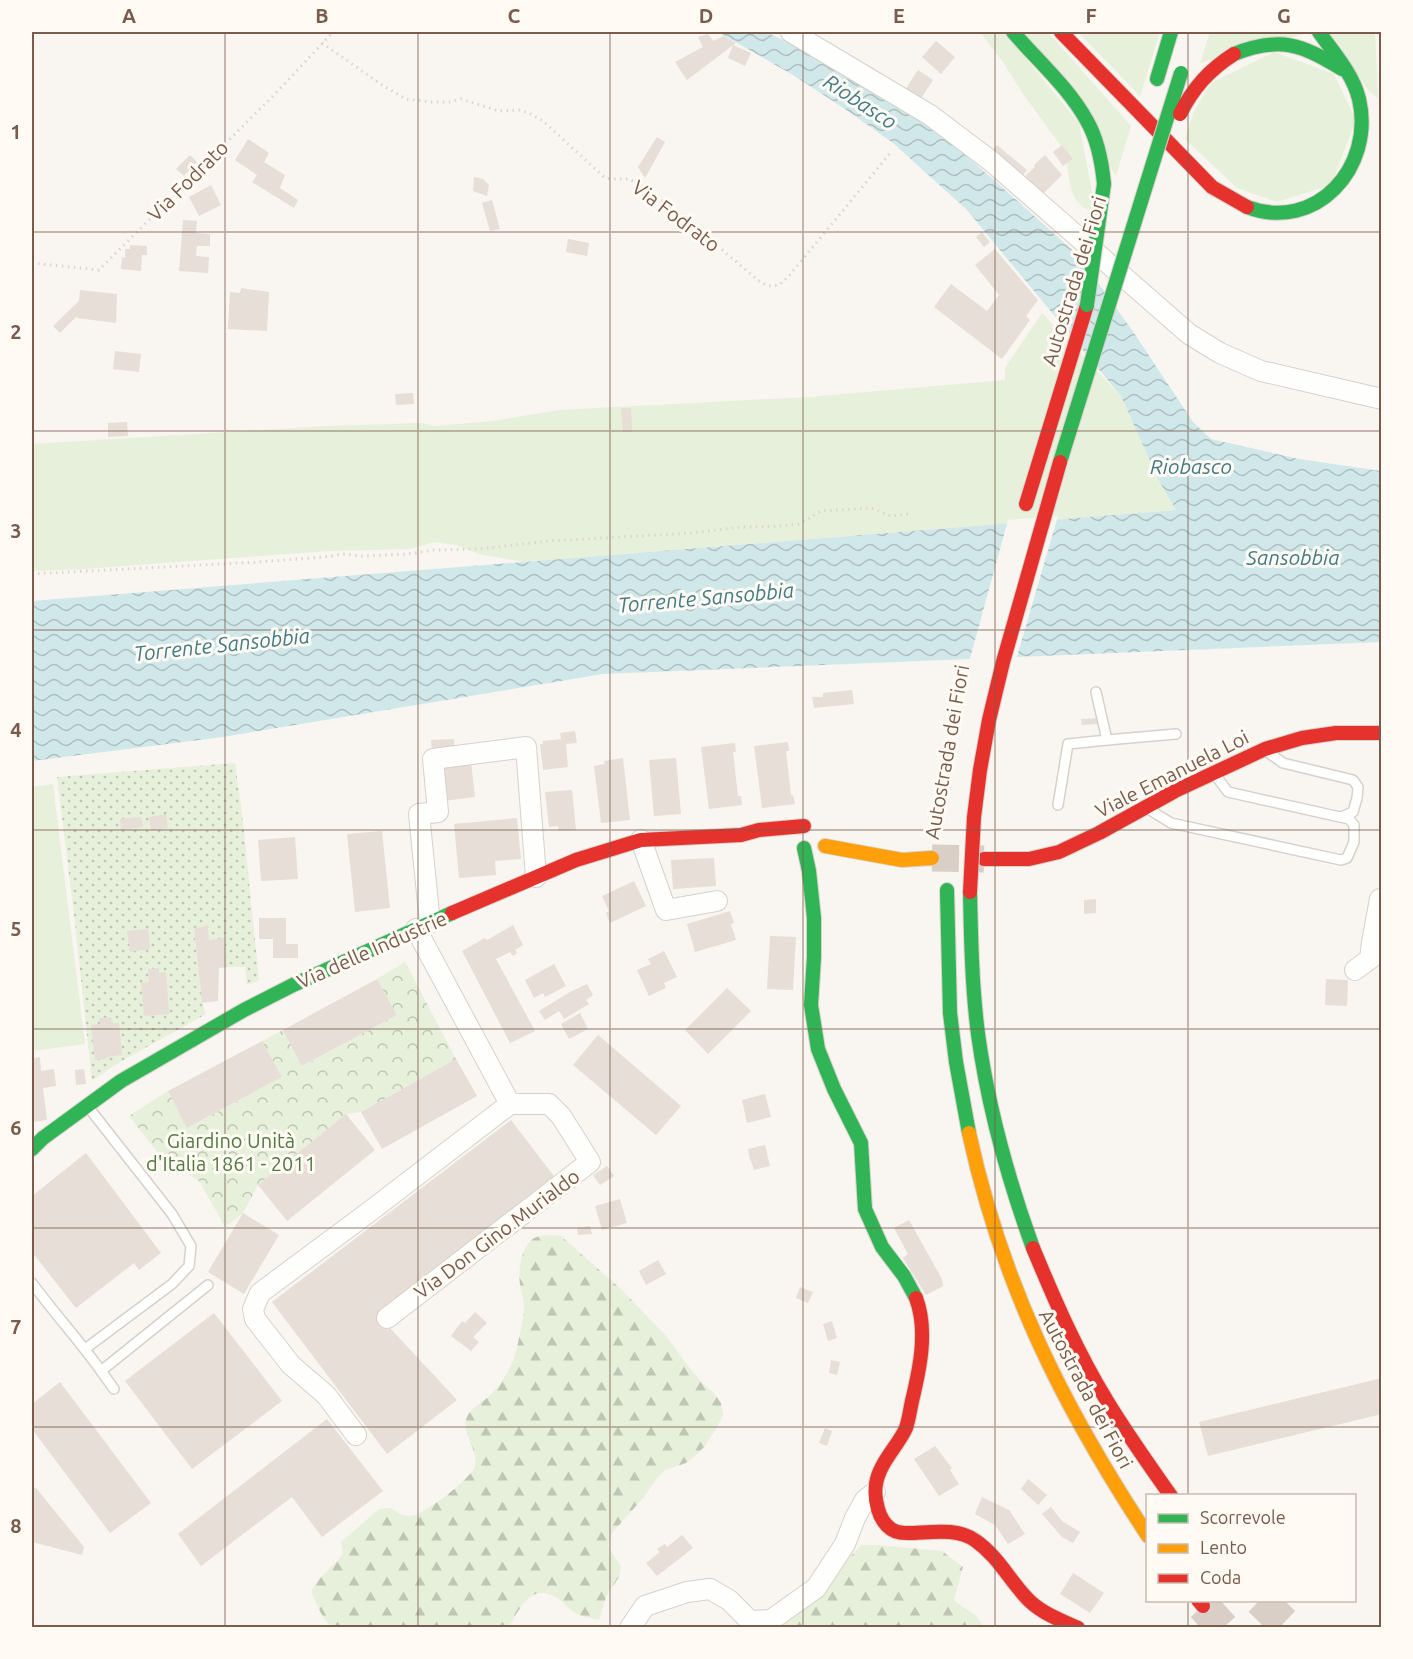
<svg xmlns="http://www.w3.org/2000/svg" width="1413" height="1659" viewBox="0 0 1413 1659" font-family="Ubuntu,sans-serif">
<defs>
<pattern id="forest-firs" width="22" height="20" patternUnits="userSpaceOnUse" patternTransform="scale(1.5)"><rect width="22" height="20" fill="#e7f0db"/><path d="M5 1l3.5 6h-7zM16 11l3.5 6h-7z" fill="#c0c6b4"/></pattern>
<pattern id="park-crowns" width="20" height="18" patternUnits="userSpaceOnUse" patternTransform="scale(1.5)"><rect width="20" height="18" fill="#e7f0db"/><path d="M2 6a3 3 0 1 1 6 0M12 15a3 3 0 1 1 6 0" fill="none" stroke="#c0c6b4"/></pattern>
<pattern id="garden-dots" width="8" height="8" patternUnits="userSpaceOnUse" patternTransform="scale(1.5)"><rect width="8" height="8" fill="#e7f0db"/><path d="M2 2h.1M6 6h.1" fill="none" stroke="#c0c6b4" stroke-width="1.8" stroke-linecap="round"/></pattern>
<pattern id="water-waves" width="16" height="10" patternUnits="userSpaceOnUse" patternTransform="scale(1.5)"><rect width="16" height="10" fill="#d0e8ea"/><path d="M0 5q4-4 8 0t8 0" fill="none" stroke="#aebfc0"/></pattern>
</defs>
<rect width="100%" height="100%" fill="#f9f5f0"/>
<g fill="#e7f0db">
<path d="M980,32h24l75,91 17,90c-4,-2 -11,-4 -14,-7 -12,-9 -13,-29 -15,-43l5,-4 -14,-17 -35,-48 -20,-32z"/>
<polygon points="1024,32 1048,32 1131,126 1116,176"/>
<polygon points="1078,32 1160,32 1140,96"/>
<polygon points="1210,32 1310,32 1200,63"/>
<polygon points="1327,32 1375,32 1378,99 1368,90"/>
<polygon points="1274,52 1334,74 1356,120 1331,185 1277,202 1237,188 1185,139 1194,111 1211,83"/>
<polygon points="1042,313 1121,396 1159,481 1176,510 523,562 479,554 456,545 435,542 410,549 329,551 84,569 32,571 32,444 326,426 423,423 435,426 493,421 559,410 808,397 1005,380 1005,368"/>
<polygon points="53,784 85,1044 32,1051 32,787"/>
</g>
<g fill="url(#forest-firs)">
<path d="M548,1235l13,1 62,55 43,45 22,30 15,18 10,8 8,11 2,12 -5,10 -13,21 -8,8 -11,9 -21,7 -8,8 -14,20 -31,35 -4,12 5,10 8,11 -2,11 -13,20 -7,23c-7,-2 -17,-3 -23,-7 -7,-3 -12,-11 -19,-15 -25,-17 -38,11 -48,29l-174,1c-14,-7 -17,-24 -24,-36 9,-18 21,-23 32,-38l-2,-12 38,-33 12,-1c7,5 12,8 20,8 13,-1 61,-38 64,-50 4,-17 -15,-33 -8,-49 4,-9 13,-13 20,-19 16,-15 27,-33 31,-55 2,-11 6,-24 6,-36 0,-8 -3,-15 -4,-22 -2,-15 1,-38 14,-47 4,-2 10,-2 14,-3z"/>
<path d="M861,1545h16l65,6 21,16 -9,33c10,9 25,14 29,27l-223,1 46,-23z"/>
</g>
<polygon fill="url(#park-crowns)" points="405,962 456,1059 361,1112 346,1114 258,1185 243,1213 225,1227 200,1182 189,1174 173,1172 129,1116 168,1091 188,1128 282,1077 262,1041 283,1030 303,1066 397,1015 377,979"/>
<polygon fill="url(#garden-dots)" points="235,763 243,822 259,980 247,985 245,967 227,967 224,939 209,940 208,926 194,928 202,1003 206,1014 113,1066 92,1081 74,915 57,777"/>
<polygon fill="url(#water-waves)" points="718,32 766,32 805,51 931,124 1079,256 1134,333 1193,422 1211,439 1299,459 1381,471 1381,642 603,674 223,737 32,761 32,601 1176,510 1159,481 1121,396 966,209 893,143 845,109 793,75"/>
<polygon fill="#f9f5f0" points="1058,516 1016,660 969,662 1008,520"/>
<g fill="#e6ded7">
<polygon points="708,34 713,41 724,36 736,43 687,80 675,62 703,47 698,37"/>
<polygon points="936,41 955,57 941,74 922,57"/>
<polygon points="733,45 751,53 745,66 728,58"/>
<polygon points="918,70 933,80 920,100 905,90"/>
<polygon points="657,137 665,142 645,178 638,167"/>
<polygon points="248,139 269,153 264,162 285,175 280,188 298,200 294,208 252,182 257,175 235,160"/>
<polygon points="997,145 1027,170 1020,179 990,153"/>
<polygon points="1062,145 1073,159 1063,166 1053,152"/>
<polygon points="190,155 197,162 184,176 176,169"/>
<polygon points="1045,155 1062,175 1040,197 1022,179 1035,167 1034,165"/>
<polygon points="474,177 483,179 489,185 487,196 473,191"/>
<polygon points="211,185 221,205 199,216 189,197"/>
<polygon points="492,200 500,229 490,231 482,203"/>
<polygon points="183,220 197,221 196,233 210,234 210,246 197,246 196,256 209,257 208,273 179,271"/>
<polygon points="982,232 990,242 984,247 976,237"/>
<polygon points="568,239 589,243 587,256 566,252"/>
<polygon points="130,245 147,246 147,255 142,255 141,271 121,269 122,257 125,258 125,249 130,249"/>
<polygon points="995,249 1038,300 1026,316 1030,320 1002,359 934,307 951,284 987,311 999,295 975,265"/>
<polygon points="241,288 269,292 267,331 228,329 230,292 240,293"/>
<polygon points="80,290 117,294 116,323 77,318 77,316 60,333 53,326 79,301"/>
<polygon points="115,351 141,354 139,372 113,369"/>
<polygon points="413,393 414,404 396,405 395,394"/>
<polygon points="621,408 631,408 632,432 623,432"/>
<polygon points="127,422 128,436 108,437 108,423"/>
<polygon points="852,690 854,704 814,708 812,697 823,697 823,693"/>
<polygon points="1100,718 1101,724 1082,725 1081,719"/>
<polygon points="575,731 577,743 566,744 568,767 543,770 540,744 543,744 543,741 561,739 560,733"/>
<polygon points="454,739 455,749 432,751 431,740"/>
<polygon points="788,742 789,751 786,751 791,795 793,795 795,804 762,808 754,746"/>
<polygon points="735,743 736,752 733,752 738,796 741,796 742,805 709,809 701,747"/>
<polygon points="623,758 630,820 601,823 594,766 605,764 604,761"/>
<polygon points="676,758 681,814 654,816 649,760"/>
<polygon points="471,762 475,797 443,801 439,766"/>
<polygon points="572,790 576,830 559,831 558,826 549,827 545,792"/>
<polygon points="166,814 168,828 151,830 149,817"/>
<polygon points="141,817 143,827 121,830 120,819"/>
<polygon points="517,818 521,859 495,861 496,875 459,878 454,824"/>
<polygon points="382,831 390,908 355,912 347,834"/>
<polygon points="295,837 298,879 261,881 258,840"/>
<polygon points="714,858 716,886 673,889 671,860"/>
<polygon points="634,881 646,906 610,923 606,913 609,911 602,896"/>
<polygon points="1096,899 1096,913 1084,914 1084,900"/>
<polygon points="730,911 734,923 731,924 736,940 695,952 687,924"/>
<polygon points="259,918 286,918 286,944 298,944 298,958 273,958 273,939 259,939"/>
<polygon points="513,925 523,945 515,950 517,953 513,956 510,952 496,959 535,1031 510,1043 462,951 485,938 487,940"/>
<polygon points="208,926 209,940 224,938 227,967 219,968 218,1001 202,1003 194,928"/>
<polygon points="148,929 150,949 130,952 127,931"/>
<polygon points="770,936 796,937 793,990 767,989"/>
<polygon points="664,951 677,977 664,983 666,988 649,996 637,970 651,964 648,959"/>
<polygon points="554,964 566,986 545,997 543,993 534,998 525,980"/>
<polygon points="159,968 159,973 166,972 169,1014 144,1016 141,983 149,982 148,969"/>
<polygon points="377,979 397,1015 302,1066 283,1030"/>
<polygon points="1326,979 1348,980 1347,1006 1325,1005"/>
<polygon points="587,984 593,995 586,1000 589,1004 564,1019 559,1011 545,1020 539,1011 570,992"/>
<polygon points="727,988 751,1011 708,1054 685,1030"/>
<polygon points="580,1013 588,1029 569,1039 561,1024"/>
<polygon points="111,1017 112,1023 119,1023 122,1055 106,1057 106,1059 95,1060 91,1025 100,1024 99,1018"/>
<polygon points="598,1035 681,1106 656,1135 573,1065"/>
<polygon points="262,1041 282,1077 187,1128 168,1091"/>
<polygon points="40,1057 41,1071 54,1069 56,1086 43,1088 47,1120 32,1122 32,1058"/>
<polygon points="456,1059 477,1096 382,1149 361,1112"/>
<polygon points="84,1069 86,1084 76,1085 75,1070"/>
<polygon points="765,1094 771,1117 747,1123 742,1100"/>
<polygon points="346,1114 375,1150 287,1221 258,1185"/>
<polygon points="511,1120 557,1180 376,1318 388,1330 390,1328 457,1400 387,1454 272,1302"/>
<polygon points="765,1145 770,1166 754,1170 751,1161 750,1160 748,1149"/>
<polygon points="86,1153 161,1253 139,1270 134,1263 76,1308 32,1252 32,1196"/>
<polygon points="607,1166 614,1176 600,1185 593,1175"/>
<polygon points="620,1199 627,1223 602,1230 595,1206"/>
<polygon points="243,1213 279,1235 244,1294 208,1272"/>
<polygon points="909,1220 942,1279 943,1286 926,1295 903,1258 908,1254 894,1228"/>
<polygon points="590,1226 592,1234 578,1235 577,1228"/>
<polygon points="658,1260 666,1274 646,1285 639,1271"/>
<polygon points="800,1287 813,1292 808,1303 796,1298"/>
<polygon points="475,1312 487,1323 473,1337 479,1342 471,1351 451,1336 462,1321 465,1323"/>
<polygon points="214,1313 282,1401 192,1469 125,1381"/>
<polygon points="832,1321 837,1338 828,1341 823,1324"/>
<polygon points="831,1360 840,1362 837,1375 829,1373"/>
<polygon points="1382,1378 1382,1414 1208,1456 1199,1422"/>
<polygon points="60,1382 151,1503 110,1533 32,1429 32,1404"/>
<polygon points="327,1419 383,1491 322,1537 292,1497 201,1566 178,1534"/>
<polygon points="825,1428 832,1431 827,1446 819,1443"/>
<polygon points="935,1446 952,1468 950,1470 959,1484 939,1496 914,1459"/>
<polygon points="1028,1479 1047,1495 1038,1505 1021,1489"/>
<polygon points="32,1488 36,1488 84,1547 82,1555 32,1542"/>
<polygon points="982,1497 1009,1510 1025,1534 1008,1544 995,1525 975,1514"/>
<polygon points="1051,1507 1062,1521 1080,1532 1073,1543 1062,1537 1042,1514"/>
<polygon points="682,1535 693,1548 657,1576 646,1563 660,1552 657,1549 665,1544 667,1547"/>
<polygon points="1073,1573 1104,1593 1090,1613 1060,1594"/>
</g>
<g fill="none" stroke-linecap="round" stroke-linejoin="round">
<polyline stroke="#d9cfc7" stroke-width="27" stroke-dasharray="27 14" stroke-linecap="butt" points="932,858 984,859"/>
<g stroke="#d9cfc7" stroke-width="33" stroke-dasharray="33 16" stroke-linecap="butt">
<polyline points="1260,1600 1289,1628"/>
<polyline points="1203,1606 1223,1628"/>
</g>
<defs>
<g id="lane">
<polyline points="1107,740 1176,734"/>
<polyline points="1269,753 1283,763 1353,780 1358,787 1357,798 1353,812 1341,817"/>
<polyline points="1058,805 1068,744 1107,740 1096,692"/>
<polyline points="1150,810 1171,823 1341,860 1347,858 1354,842 1354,825 1349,819 1228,792 1216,776"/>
<path d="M32,1283c22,30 47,57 69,88l107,-86"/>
<polyline points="85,1349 172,1284 189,1266 191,1246 172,1214 89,1108"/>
<polyline points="101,1371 114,1389"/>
</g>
<g id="street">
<polyline points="791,32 930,115 991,161 1189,334 1220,353 1261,371 1382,399"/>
<polyline points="641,840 666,910 717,901"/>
<polyline points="430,923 419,814 438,812 433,759 526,747 536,877"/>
<polyline points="1355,970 1370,959 1372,942 1380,899"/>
<polyline points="387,1318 590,1162 561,1116 549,1104 510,1104 416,929"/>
<polyline points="356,1435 326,1395 291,1365 255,1319 253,1309 260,1293 369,1212 510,1104"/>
<polyline points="630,1628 645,1606 687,1592 710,1589 729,1600 750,1621 771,1620 816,1588 845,1544 855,1518 865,1500 875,1492"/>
</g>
<g id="fast">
<path d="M1013,32c25,29 56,56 74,89 11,19 15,42 17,63"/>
<path d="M1234,54c46,-18 67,-10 108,15"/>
<polyline points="1157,79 1171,32"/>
<path d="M1247,207c69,26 128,-40 112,-108 -6,-25 -26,-47 -40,-67"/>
<polyline points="804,848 809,871 814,918 814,957 811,1005 818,1049 834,1089 861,1143 865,1209 882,1247 904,1276 916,1298"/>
<polyline points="947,890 950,1013 956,1062 969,1133"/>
<path d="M970,892c1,48 2,95 8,142 10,73 30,145 55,214"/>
<polyline points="32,1149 43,1138 121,1081 244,1010 293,985 452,913"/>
</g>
<g id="slow">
<polyline points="825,846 902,860 932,858"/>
<path d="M969,1133c33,152 94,274 179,403"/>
</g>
<g id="jam">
<polyline points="1061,32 1212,187 1247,207"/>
<polyline points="1026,504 1087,305"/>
<polyline points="984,859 1029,859 1059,852 1099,833 1175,791 1265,749 1302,738 1336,733 1382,733"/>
<polyline points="452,913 576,860 641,840 741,835 759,830 804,826"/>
<path d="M1033,1248c22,53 44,104 74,153 20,33 42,64 64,95"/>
<path d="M916,1298c12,32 4,70 -4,103 -2,9 -3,18 -6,27 -8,18 -27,35 -30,56 -2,15 2,36 15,45 7,5 15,4 23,4 19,-1 45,-5 62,8 20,14 32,36 48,54 14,17 34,24 54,33"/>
<polyline points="1198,1600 1203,1606"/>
</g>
</defs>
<use href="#lane" stroke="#d7d1cb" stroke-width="12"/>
<use href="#street" stroke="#d7d1cb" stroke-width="22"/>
<use href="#fast" stroke="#d9d2cb" stroke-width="16"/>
<use href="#slow" stroke="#d9d2cb" stroke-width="16"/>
<use href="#jam" stroke="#d9d2cb" stroke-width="16"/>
<g stroke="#dcd5d0" stroke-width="3" stroke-dasharray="1.5 4.5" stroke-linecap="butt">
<polyline points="322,43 382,85 406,99 430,102 449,102 461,99 499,111 519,110 529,113 543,121 603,176 610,179 629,179 645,187 693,225 760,282 769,286 779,285 788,277 892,151"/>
<polyline points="32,263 99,270 277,92 333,32"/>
<polyline points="32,574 258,562 324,557 345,554 361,556 408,554 434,550 479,549 549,541 691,533 741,527 782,526 799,524 821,511 871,508 891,516 908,514"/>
</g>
<use href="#lane" stroke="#fefefd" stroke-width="9"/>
<use href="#street" stroke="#fefefd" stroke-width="20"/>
<use href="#fast" stroke="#30b455" stroke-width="14"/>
<use href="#slow" stroke="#ff9f0a" stroke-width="14"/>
<use href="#jam" stroke="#e5322d" stroke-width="14"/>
<defs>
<g id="fast-bridge">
<polyline points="1087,305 1104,184"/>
<polyline points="1060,462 1181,73"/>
</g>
<g id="jam-bridge">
<path d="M1180,114c13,-26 29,-44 54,-60"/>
<polyline points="970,892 974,817 980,770 989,720 1003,662 1060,462"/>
</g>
</defs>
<use href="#fast-bridge" stroke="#dad1cc" stroke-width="16" stroke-linecap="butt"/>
<use href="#jam-bridge" stroke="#dad1cc" stroke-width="16" stroke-linecap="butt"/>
<use href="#fast-bridge" stroke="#30b455" stroke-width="14"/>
<use href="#jam-bridge" stroke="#e5322d" stroke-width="14"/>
</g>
<path fill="none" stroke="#7a5c4d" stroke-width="1.5" stroke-opacity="0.55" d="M225,32v1596M418,32v1596M610,32v1596M803,32v1596M995,32v1596M1188,32v1464M32,232h1350M32,431h1350M32,630h1350M32,830h1350M32,1029h1350M32,1228h1350M32,1427h1350M1188,1600v28"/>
<g text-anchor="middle" stroke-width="6" stroke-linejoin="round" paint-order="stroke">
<g font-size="20" fill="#7a5c4d" stroke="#fffaf3">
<text transform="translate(188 181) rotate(-45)" y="7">Via Fodrato</text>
<text transform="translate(676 216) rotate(37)" y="7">Via Fodrato</text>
<text transform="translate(1074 281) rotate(-73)" y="7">Autostrada dei Fiori</text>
<text transform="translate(947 752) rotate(-80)" y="7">Autostrada dei Fiori</text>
<text transform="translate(1172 774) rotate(-27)" y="7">Viale Emanuela Loi</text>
<text transform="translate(372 950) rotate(-24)" y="7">Via delle Industrie</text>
<text transform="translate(497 1234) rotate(-37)" y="7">Via Don Gino Murialdo</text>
<text transform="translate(1086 1389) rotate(62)" y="7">Autostrada dei Fiori</text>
</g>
<g font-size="20" fill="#537a41" stroke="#fffaf3">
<text x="231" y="1148">Giardino Unità<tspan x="231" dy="23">d'Italia 1861 - 2011</tspan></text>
</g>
<g font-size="21" font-style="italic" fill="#437c86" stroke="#fffaf3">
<text transform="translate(860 102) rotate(33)" y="7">Riobasco</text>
<text x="1191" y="474">Riobasco</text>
<text x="1293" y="565">Sansobbia</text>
<text transform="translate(706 598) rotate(-5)" y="7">Torrente Sansobbia</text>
<text transform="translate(222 645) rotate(-6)" y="7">Torrente Sansobbia</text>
</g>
</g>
<rect width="1413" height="1659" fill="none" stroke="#fffaf3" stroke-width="66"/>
<rect x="1146" y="1494" width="210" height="108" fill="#fffaf3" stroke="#cabbb1" stroke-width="1.5"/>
<rect x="1158" y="1514" width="30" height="9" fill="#30b455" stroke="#cabbb1" stroke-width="1.5"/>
<text x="1200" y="1524" font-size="18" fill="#7a5c4d">Scorrevole</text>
<rect x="1158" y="1544" width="30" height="9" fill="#ff9f0a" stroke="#cabbb1" stroke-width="1.5"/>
<text x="1200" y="1554" font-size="18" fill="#7a5c4d">Lento</text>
<rect x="1158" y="1574" width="30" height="9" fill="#e5322d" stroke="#cabbb1" stroke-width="1.5"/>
<text x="1200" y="1584" font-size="18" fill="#7a5c4d">Coda</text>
<rect x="33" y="33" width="1347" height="1593" fill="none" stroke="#7a5c4d" stroke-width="2"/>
<g font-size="20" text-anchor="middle" font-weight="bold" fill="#7a5c4d">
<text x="129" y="23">A</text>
<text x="322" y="23">B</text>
<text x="514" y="23">C</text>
<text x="706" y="23">D</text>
<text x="899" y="23">E</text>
<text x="1091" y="23">F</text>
<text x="1284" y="23">G</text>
<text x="16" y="139">1</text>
<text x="16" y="339">2</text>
<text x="16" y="538">3</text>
<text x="16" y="737">4</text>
<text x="16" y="936">5</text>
<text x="16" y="1135">6</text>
<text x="16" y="1334">7</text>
<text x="16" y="1533">8</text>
</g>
</svg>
